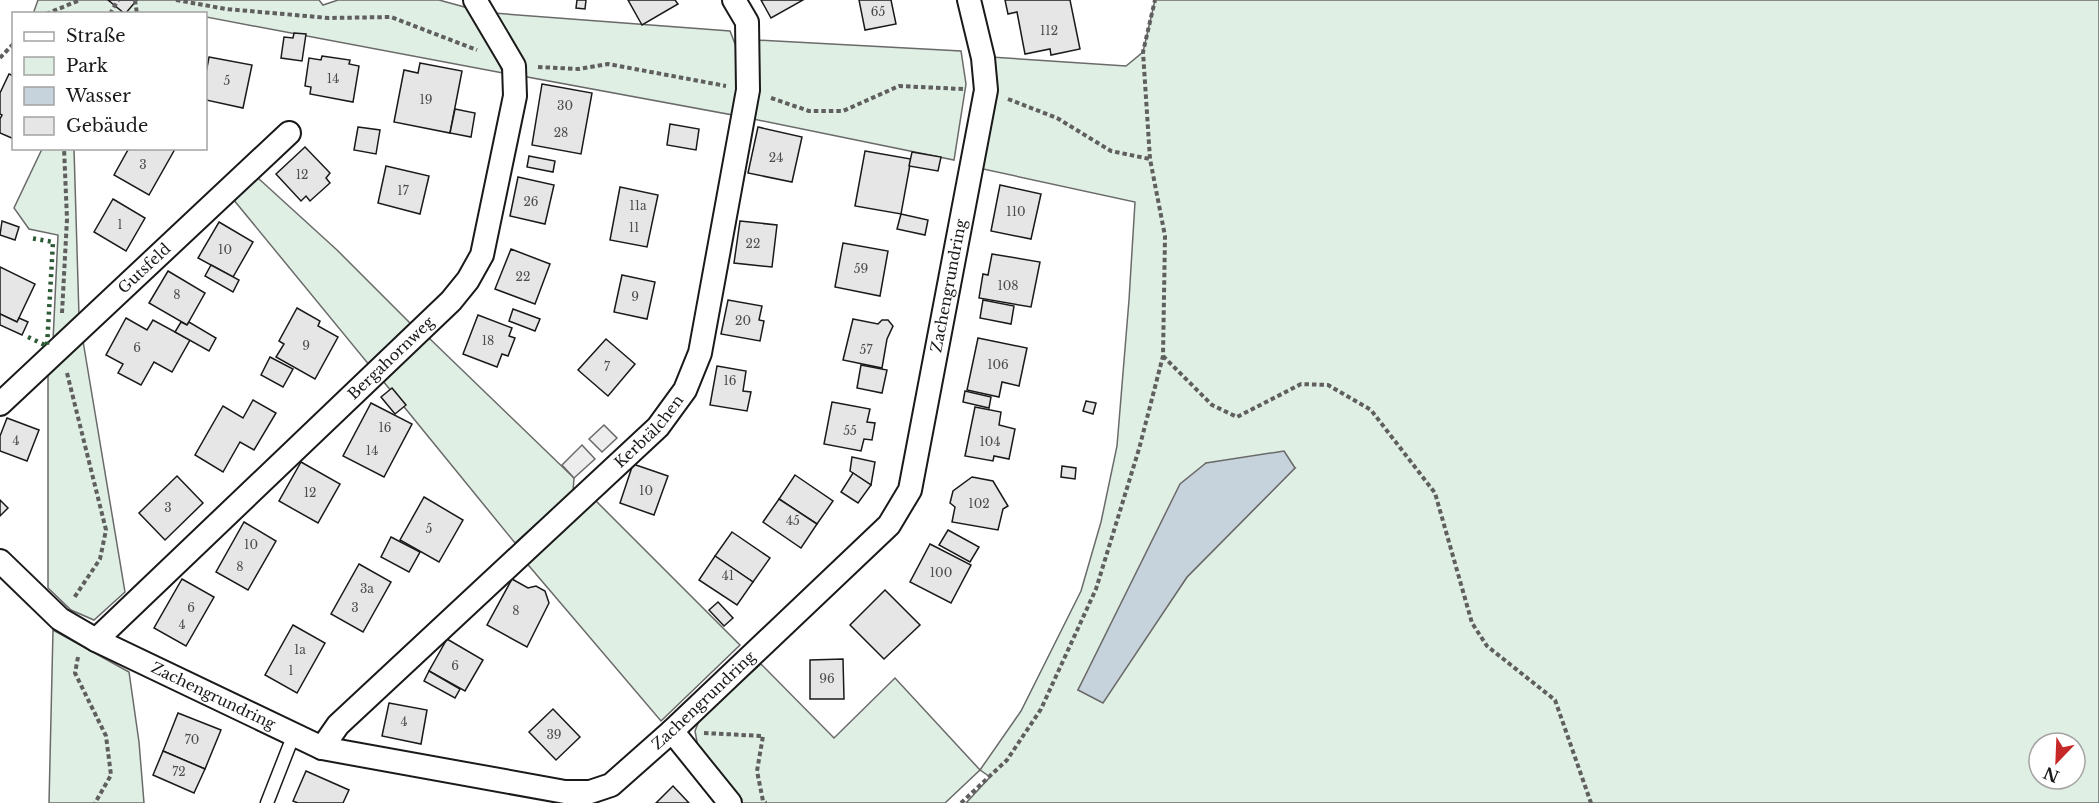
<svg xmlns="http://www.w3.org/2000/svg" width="2099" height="803" viewBox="0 0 2099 803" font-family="'Libre Baskerville',serif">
<rect width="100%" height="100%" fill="#fff"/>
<g fill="#e0efe3" stroke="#6a6a6a" stroke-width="1.5" fill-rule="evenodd">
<polygon points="38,0 319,0 323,5 338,0 439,0 468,8 494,52 503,73 206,17 206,14 33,14"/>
<path d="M1155,0h944v803h-1133l24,-26 -10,-7 -35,33h-203l-44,-56 -3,-16 5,-13 61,-54 73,74 61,-60 85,92 41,-59 60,-120 20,-69 16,-76 12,-146 6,-98 -152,-33 10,-67 -2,-45 135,9 17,-14zM1206,463l89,5 -108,109 -85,125 -24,-12zM2039,743h36v36h-36z"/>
<polygon points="493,13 730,31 741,59 733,115 522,76"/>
<polygon points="756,40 961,51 966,84 954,160 748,118"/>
<polygon points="42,149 74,149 79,316 53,341 58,235 29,229 14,208"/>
<polygon points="258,178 337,250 411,324 370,366 233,199"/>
<polygon points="429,338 574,478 573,491 515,543 383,381"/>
<polygon points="83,341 125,592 94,620 71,610 48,588 48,371"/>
<polygon points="591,496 740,645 661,721 524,560"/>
<polygon points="53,630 129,672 139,742 144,803 49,803"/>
</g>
<g fill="#ededed" stroke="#6a6a6a" stroke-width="1.5">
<polygon points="604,425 617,438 602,452 589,439"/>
<polygon points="582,445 595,459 574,478 562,465"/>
</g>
<polygon fill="#c6d2dc" stroke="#6a6a6a" stroke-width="1.5" points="1284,451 1295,468 1187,577 1103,703 1078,690 1180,484 1206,463"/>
<g fill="#e6e6e6" stroke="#1a1a1a" stroke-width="1.5">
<polygon points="108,0 137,0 125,14"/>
<polygon points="577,0 586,0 585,9 576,8"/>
<polygon points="628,0 675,0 678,4 642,25"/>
<polygon points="761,0 803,0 771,18"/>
<polygon points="859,0 891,0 896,24 865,30"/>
<polygon points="1005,0 1070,0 1080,49 1051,55 1050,49 1025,54 1017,12 1008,14"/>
<polygon points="294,33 306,34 302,61 281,58 284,37 293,38"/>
<polygon points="322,56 350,60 349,64 359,66 353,102 310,94 311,87 305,86 309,58 321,60"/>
<polygon points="209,57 252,65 243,108 206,100 206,73"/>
<polygon points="420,63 462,71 450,133 394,122 404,70 418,73"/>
<polygon points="9,74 14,76 14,139 0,133 0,119 2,115 0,114 0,93"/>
<polygon points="542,84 592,93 581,154 532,145"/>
<polygon points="455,109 475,113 471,137 450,133"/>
<polygon points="670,124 699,129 696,150 667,145"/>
<polygon points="358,127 380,130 376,154 354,150"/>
<polygon points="758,127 802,137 792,182 748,173"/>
<polygon points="305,147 330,173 326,178 330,183 310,201 306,196 301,201 276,174"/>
<polygon points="129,148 175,149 149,195 114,175"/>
<polygon points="865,151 911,159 901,214 855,206"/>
<polygon points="912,152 941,157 938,171 909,166"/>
<polygon points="529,156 555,161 553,172 527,167"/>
<polygon points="386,166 429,176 420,214 378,203"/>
<polygon points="518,177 554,185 545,224 510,216"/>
<polygon points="1000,185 1041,194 1031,239 991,231"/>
<polygon points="620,187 658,195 647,247 610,240"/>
<polygon points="113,199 145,218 126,251 94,232"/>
<polygon points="901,214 928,220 925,235 897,229"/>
<polygon points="2,221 19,227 15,240 0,235"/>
<polygon points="740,221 777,225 772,267 734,263"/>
<polygon points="219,222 253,242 233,277 198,258"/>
<polygon points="843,243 888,251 880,296 835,287"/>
<polygon points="511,249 550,264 535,304 495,289"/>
<polygon points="992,254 1040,262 1031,307 979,298 983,274 988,275"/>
<polygon points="211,265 239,280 233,292 205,276"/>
<polygon points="0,267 35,284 17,322 0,314"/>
<polygon points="168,271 205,293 187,325 149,303"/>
<polygon points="622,275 655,282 647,319 614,312"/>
<polygon points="728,300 762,306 759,320 764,321 760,341 721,334"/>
<polygon points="983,300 1014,306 1011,324 980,318"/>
<polygon points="297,308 320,321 318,326 338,337 315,379 276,357 284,344 279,341"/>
<polygon points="513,309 540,319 535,331 509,321"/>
<polygon points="0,314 17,322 19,318 28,322 22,335 0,325"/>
<polygon points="478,315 512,328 509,336 515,338 508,356 502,354 497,367 463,354"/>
<polygon points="126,318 147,330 153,320 190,340 172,372 154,362 141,385 118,373 123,364 106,355"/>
<polygon points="853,319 878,324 882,320 888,320 893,326 887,339 882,368 843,360"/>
<polygon points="181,322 187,325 189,322 216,338 209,351 175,332"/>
<polygon points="978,338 1027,348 1019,386 1002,382 999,397 967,390"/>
<polygon points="606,339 635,364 608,396 578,370"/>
<polygon points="270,357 293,369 283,387 261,375"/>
<polygon points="861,365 887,370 882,393 857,388"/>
<polygon points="717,366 746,371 743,391 751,392 747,411 710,405"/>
<polygon points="392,388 406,405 395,414 381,397"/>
<polygon points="965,391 991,397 989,408 963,402"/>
<polygon points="253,400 276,413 254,450 240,442 223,472 195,455 223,406 243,418"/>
<polygon points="1086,401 1096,403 1093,414 1083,411"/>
<polygon points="832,402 870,409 867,422 875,423 872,440 864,439 861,451 824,444"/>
<polygon points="371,403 412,424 384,477 343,456"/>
<polygon points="975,407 1001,412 999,425 1015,429 1009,459 994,456 993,461 965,456"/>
<polygon points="7,418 39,430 27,461 0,451 0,436"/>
<polygon points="852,457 875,462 871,485 850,471"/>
<polygon points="301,462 340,484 318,523 279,501"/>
<polygon points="633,464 668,476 654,515 620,503"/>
<polygon points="1062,466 1076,468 1075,479 1061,477"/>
<polygon points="853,473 871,485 858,503 841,492"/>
<polygon points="795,475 833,501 817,524 779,499"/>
<polygon points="177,476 203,503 165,540 139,513"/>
<polygon points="972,477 993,481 1008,506 1003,509 998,530 952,522 955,507 950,503 953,491"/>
<polygon points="424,497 463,520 439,562 400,540"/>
<polygon points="779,499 817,524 801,548 763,522"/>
<polygon points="0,500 8,508 0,516"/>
<polygon points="244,522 276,541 248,590 216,572"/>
<polygon points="948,530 979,547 970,562 939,545"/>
<polygon points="732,532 770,558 753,582 715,556"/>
<polygon points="391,537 420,552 409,572 381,557"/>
<polygon points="930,544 971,565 951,603 910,582"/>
<polygon points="715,556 753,582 737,605 699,580"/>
<polygon points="359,564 391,582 363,632 331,614"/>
<polygon points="182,579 214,597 186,646 154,628"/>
<polygon points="512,579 528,588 536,586 545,591 549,603 527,647 487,625"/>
<polygon points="885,590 920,625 884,659 850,625"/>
<polygon points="718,602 733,618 724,626 709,610"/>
<polygon points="293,625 325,643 297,693 265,675"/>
<polygon points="447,639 483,660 465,691 429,671"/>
<polygon points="843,659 844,699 810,699 810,660"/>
<polygon points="429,671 460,689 455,698 424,681"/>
<polygon points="389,703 427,710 421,744 382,736"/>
<polygon points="553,709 580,737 556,760 529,732"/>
<polygon points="178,713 221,730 205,769 163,751"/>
<polygon points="163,751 205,769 194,793 153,775"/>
<polygon points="306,771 349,790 343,803 298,803 293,801"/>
<polygon points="673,786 689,803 656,803"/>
</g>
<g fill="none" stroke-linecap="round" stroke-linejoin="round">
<defs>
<polyline id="lane" points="267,803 294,734"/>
<g id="street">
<path id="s1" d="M0,404l289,-271"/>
<path id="s2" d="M0,561l60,58 36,21 226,108 243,44h25l21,-7 61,-54 217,-206 21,-35 76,-400 -3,-32 -14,-58"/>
<path id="s3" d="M96,640l355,-339 17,-21 14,-25 33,-159 -1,-30 -39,-66"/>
<polyline points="672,731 730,803"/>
<path id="s4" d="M322,748l16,-23 320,-298 27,-37 15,-37 48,-263 -1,-68 -13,-22"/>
</g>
</defs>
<use href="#lane" stroke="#1a1a1a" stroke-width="15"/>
<use href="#street" stroke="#1a1a1a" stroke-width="26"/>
<g stroke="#5f5f5f" stroke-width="4" stroke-dasharray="4.5 3" stroke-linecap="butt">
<polyline points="135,0 137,14"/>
<polyline points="176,0 226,9 329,18 391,17 477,50"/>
<polyline points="46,14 80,0"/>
<polyline points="110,14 118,0"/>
<polyline points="0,58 14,43"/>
<polyline points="538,67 578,69 608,64 726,86"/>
<polyline points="771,98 809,111 843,111 899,86 963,89"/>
<polyline points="1008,99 1057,118 1111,151 1150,159"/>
<polyline points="62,313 67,219 64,148"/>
<polyline points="1163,356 1212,405 1237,417 1301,384 1328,385 1371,410 1435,493 1472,623 1487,646 1555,700 1591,803"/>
<polyline points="67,373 106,530 100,559 74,598"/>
<polyline points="78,657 75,673 106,736 111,775 95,803"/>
<polyline points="704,733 763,736 757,771 763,801 766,803"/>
<polyline points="961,803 1007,760 1041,709 1096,589 1139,449 1163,356 1165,236 1150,159 1143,52 1155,0"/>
</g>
<use href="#lane" stroke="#fff" stroke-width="12"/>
<use href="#street" stroke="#fff" stroke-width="22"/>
<polyline stroke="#2b5a34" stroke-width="4.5" stroke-dasharray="3 4.5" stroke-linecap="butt" points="28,337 47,346 53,242 30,238"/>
</g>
<g text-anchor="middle" stroke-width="4.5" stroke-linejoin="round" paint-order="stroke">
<g font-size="12" fill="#4d4d4d">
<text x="878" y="16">65</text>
<text x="1049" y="35">112</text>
<text x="333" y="83">14</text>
<text x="227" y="85">5</text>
<text x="426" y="104">19</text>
<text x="565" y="110">30</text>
<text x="561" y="137">28</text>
<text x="776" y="162">24</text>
<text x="143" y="169">3</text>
<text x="302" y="179">12</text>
<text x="403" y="195">17</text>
<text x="531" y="206">26</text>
<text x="638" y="210">11a</text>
<text x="1016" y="216">110</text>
<text x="120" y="229">1</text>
<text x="634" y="232">11</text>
<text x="753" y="248">22</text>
<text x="225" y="254">10</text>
<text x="861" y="273">59</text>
<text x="523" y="281">22</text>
<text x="1008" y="290">108</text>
<text x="177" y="299">8</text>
<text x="635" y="301">9</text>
<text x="743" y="325">20</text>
<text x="488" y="345">18</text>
<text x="306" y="350">9</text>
<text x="137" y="352">6</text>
<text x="866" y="354">57</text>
<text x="998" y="369">106</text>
<text x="607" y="371">7</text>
<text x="730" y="385">16</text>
<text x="385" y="432">16</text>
<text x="850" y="435">55</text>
<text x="16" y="445">4</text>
<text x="990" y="446">104</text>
<text x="372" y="455">14</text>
<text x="646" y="495">10</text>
<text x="310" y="497">12</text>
<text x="979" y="508">102</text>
<text x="168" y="512">3</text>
<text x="793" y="525">45</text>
<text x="429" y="533">5</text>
<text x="251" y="549">10</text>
<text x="240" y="571">8</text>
<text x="941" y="577">100</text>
<text x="728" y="580">41</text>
<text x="367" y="593">3a</text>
<text x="191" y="612">6</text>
<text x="355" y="612">3</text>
<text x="516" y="615">8</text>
<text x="182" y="629">4</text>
<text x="300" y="654">1a</text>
<text x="455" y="670">6</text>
<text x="291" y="675">1</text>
<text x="827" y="683">96</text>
<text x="404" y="726">4</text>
<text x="554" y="739">39</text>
<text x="192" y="744">70</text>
<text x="179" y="776">72</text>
</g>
<g font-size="15" fill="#1a1a1a" stroke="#fff">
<text dy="5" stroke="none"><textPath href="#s1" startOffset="198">Gutsfeld</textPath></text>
<text dy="5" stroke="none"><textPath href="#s2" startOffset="1299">Zachengrundring</textPath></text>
<text dy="5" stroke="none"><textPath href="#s3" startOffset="408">Bergahornweg</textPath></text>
<text dy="5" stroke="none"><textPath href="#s4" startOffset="456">Kerbtälchen</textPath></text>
<text dy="5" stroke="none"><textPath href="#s2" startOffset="255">Zachengrundring</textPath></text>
<text dy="5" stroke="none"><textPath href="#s2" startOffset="795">Zachengrundring</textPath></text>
</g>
</g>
<rect x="12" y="12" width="195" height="138" fill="#ffffff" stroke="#a3a3a3" stroke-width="1.5"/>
<rect x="24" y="32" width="30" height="9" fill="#ffffff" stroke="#a3a3a3" stroke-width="1.5"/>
<text x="66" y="42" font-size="18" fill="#1a1a1a">Straße</text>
<rect x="24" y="57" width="30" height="18" fill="#e0efe3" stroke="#a3a3a3" stroke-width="1.5"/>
<text x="66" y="72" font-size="18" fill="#1a1a1a">Park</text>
<rect x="24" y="87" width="30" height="18" fill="#c6d2dc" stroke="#a3a3a3" stroke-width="1.5"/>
<text x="66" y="102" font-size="18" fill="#1a1a1a">Wasser</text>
<rect x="24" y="117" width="30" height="18" fill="#e6e6e6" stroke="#a3a3a3" stroke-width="1.5"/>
<text x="66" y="132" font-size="18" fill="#1a1a1a">Gebäude</text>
<g transform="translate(2057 761) rotate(203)"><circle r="28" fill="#ffffff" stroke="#a3a3a3" stroke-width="1.5"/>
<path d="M0-4.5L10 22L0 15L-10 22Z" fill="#c62828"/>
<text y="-9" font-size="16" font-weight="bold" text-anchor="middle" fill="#1a1a1a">N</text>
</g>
</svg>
